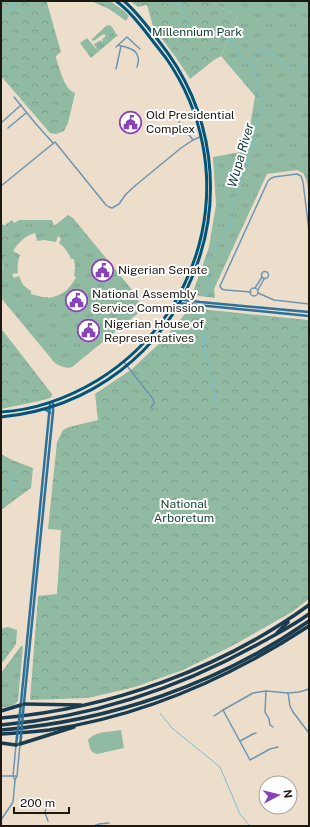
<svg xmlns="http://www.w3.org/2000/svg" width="310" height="827" viewBox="0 0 310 827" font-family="'Public Sans',sans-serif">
<defs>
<pattern id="grass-tufts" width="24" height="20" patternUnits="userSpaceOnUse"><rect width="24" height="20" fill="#91baa2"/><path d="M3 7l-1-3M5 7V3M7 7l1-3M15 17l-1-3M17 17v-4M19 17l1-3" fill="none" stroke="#7d9f8a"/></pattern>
<pattern id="forest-crowns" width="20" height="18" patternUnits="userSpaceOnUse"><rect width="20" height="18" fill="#91baa2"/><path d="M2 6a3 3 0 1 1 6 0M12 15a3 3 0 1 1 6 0" fill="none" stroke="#7d9f8a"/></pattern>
</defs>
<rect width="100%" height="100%" fill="#eddecc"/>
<g fill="url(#grass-tufts)" fill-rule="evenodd">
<polygon points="91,1 110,1 124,11 129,16 126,21 109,9"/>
<path d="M211,1h98v199l-2,-17 -3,-9 -7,-4 -30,4 -53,115 1,9 -23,-3 17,-48 7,-42 -3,-48 33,-6 9,-55 -34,-40 16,-39c-8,-7 -18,-9 -26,-16z"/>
<polygon points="110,25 113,28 116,34 112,37 117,34 118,35 91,58 80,43 87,38 97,50 94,44 101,40 102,42 103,41 102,39 106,36 104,34 99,37 94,41 91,40 106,26"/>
<path d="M68,215l5,3 65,79c1,5 1,12 -1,17l-65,53c-6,2 -13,-1 -18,-5l-53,-64v-28l3,-4 4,-37 -3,-4 7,-5 2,3 5,-3h33l2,6zM35,233l2,8 7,-1 12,2 2,-6 3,3 -2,4c6,5 9,9 12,16h3l1,8 -1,9 2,1c-6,12 -14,19 -28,21v-1h-6l-11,-3v-3l-8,-6 -4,-9 -5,2 -2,-4 6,-1c-1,-7 0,-12 2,-18l-7,-4c6,-9 12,-15 22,-18z"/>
<polygon points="21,646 23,646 18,701 14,705 1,708 1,673"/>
</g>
<g fill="url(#forest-crowns)">
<path d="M1,1h47l-1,2 14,49 -5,4v2c4,11 8,31 19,35l-7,30 -4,8 -8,3 -6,-1 -49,-57z"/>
<path d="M130,1h81c8,7 18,9 26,16l-16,39 -7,4 -24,19 -13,-20 -21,-28h1l-4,-5 -6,-21 -9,2z"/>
<path d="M1,224c3,1 6,2 7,6 3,8 -2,34 -7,40z"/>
<polygon points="190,308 309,320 309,599 292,612 232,646 183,670 135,687 88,698 30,700 38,596 57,594 61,530 48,529 57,442 63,430 69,427 98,420 95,394 132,369 163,340"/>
<polygon points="1,330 3,331 52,394 52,396 50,398 35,402 1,409"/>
<polygon points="1,454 12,460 33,468 31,488 1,510"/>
<polygon points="8,627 17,630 16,644 3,662 1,661 1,631 3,628"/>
</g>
<path fill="#91baa2" d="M120,730h1l3,18 -27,6c-8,-2 -7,-7 -9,-14 7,-9 22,-8 32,-10z"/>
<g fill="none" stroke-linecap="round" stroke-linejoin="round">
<g stroke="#76c1cf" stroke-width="1">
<path d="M165,1v2c7,2 10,-3 19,2 0,2 0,4 0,6 1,3 3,5 3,7 1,6 -2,7 4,12 10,-2 30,2 38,9 3,2 6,7 9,10l-1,5 6,3 3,5h3l1,3h4l2,4 -2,5 3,5 1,9 4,17 -6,20 -1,7 1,6 -3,5 -2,7 -4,8 2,6 -6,5 -6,26 -4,6 -2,8 3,4 -1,5 -2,6 -3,3 -2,6v5l-5,5 -6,5 -9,12 -1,8 3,7 2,7 -4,13"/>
<path d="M1,13c3,-2 7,-2 11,-4l1,-8"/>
<path d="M249,62c4,-3 4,-10 10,-11 11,-3 24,15 34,17 2,0 4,-1 6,-1 4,0 7,0 10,0"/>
<polyline points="203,315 205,351 211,373 215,402"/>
<path d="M1,464c14,12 18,28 0,37"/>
<polyline points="160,713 172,728 220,767 240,814 250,826"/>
</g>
<g stroke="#6c96b1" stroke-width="1.5">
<path d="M118,45c7,2 18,3 20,12 1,3 0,7 -1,10"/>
<polyline points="116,47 127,37 140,49"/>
<polyline points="116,69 121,46"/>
<polyline points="14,97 36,124 53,143"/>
<polyline points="179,122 193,140"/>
<polyline points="1,123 21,105"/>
<polyline points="8,128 26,113"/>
<polyline points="1,186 55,142 106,205 109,207 112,208 119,204 126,194 136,185 181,148 193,140 200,137"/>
<circle cx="265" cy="275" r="3.5"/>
<polyline points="255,288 262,277"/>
<circle cx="254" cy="292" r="4"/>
<polyline points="258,290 264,279"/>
<path d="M251,292l-25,-2c-3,0 -5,-1 -6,-4l48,-105 2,-2 4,-2 23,-3 4,2 2,6 6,49"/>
<polyline points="258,293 274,300 309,304"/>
<polyline points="124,362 153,399 154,403 151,408"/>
<polyline points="266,691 265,712 269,719 270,725 273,727"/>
<polyline points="288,693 290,706 293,712 309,733"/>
<polyline points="214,716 223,710"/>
<polyline points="240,741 253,734 256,733"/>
<polyline points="16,745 13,776 15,780 17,776 20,744"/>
<polyline points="278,747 270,749 250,760 223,710 253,693 266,691 288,693 299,692 309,689"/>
<polyline points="1,776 17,776"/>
<polyline points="47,800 45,813 48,821"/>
<polyline points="1,820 13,802 15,780"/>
<polyline points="94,826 99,824 109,823"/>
</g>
<g stroke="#2b7199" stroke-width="2.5">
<polyline points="186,291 186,296 189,300"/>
<polyline points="177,299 200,302 309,312"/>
<polyline points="177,303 309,316"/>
<polyline points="44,409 48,411 50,413"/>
<polyline points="20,713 50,405"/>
<polyline points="23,713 53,412 53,404"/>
<polyline points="17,737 16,745 20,744 21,737"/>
</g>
<g stroke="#01557b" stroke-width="3">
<path d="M1,412c35,-2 67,-14 97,-32 111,-69 143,-214 68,-322 -7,-9 -14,-18 -21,-27 -9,-11 -17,-22 -29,-30"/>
<path d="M1,417c186,-18 273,-233 157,-377 -11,-14 -21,-28 -34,-39"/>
</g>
<g stroke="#193c51" stroke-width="3.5">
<polyline points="277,633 288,622"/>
<polyline points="24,704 81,705"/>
<polyline points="1,711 21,705"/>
<path d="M1,718c108,-9 220,-49 308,-113"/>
<path d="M1,725c92,-8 181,-38 261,-83 16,-9 32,-17 47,-28"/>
<path d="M1,730c110,-9 217,-46 308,-109"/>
<path d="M1,734c16,-1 32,-2 48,-4 93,-14 182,-53 260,-104"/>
<polyline points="1,743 16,745"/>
<polyline points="20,744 74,727"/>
</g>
<g stroke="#2b7199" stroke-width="2.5">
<polyline points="17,737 20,713"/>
<polyline points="21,737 23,713"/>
</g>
</g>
<defs>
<symbol id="civic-ring" viewBox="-11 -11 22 22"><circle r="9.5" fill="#fff" stroke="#8744b8" stroke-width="1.5"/><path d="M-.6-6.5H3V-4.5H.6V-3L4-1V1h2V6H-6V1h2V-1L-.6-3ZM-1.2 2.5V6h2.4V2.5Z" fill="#8744b8"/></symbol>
</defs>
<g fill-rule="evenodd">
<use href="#civic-ring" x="118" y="110" width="25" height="25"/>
<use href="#civic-ring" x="90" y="258" width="25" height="25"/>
<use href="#civic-ring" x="64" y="288" width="25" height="25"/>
<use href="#civic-ring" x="76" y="318" width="25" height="25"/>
</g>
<g text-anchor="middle" stroke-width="4" stroke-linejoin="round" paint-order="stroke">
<g font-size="12" fill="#1a4831" stroke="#fff">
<text x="197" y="36">Millennium Park</text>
<text x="184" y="508">National<tspan x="184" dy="14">Arboretum</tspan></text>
</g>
<g font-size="12" fill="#1e1812" stroke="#fff" text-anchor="start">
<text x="146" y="119">Old Presidential<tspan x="146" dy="14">Complex</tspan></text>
<text x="118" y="274">Nigerian Senate</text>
<text x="92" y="298">National Assembly<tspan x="92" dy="14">Service Commission</tspan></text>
<text x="104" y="328">Nigerian House of<tspan x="104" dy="14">Representatives</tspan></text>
</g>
<g font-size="13" font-style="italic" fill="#0f343a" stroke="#fff">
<text transform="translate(240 155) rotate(-74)" y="5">Wupa River</text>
</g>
</g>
<rect width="310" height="827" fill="none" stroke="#1e1812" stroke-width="4"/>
<g transform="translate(278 795) rotate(83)"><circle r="19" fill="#ffffff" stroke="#a5a3a0"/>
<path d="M0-3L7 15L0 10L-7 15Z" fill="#8744b8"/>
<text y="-6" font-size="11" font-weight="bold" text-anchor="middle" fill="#1e1812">N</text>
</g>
<path d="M14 807v6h55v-6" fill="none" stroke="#1e1812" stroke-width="2"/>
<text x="20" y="807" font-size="12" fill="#1e1812" stroke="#ffffff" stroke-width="3" paint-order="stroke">200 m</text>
</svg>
